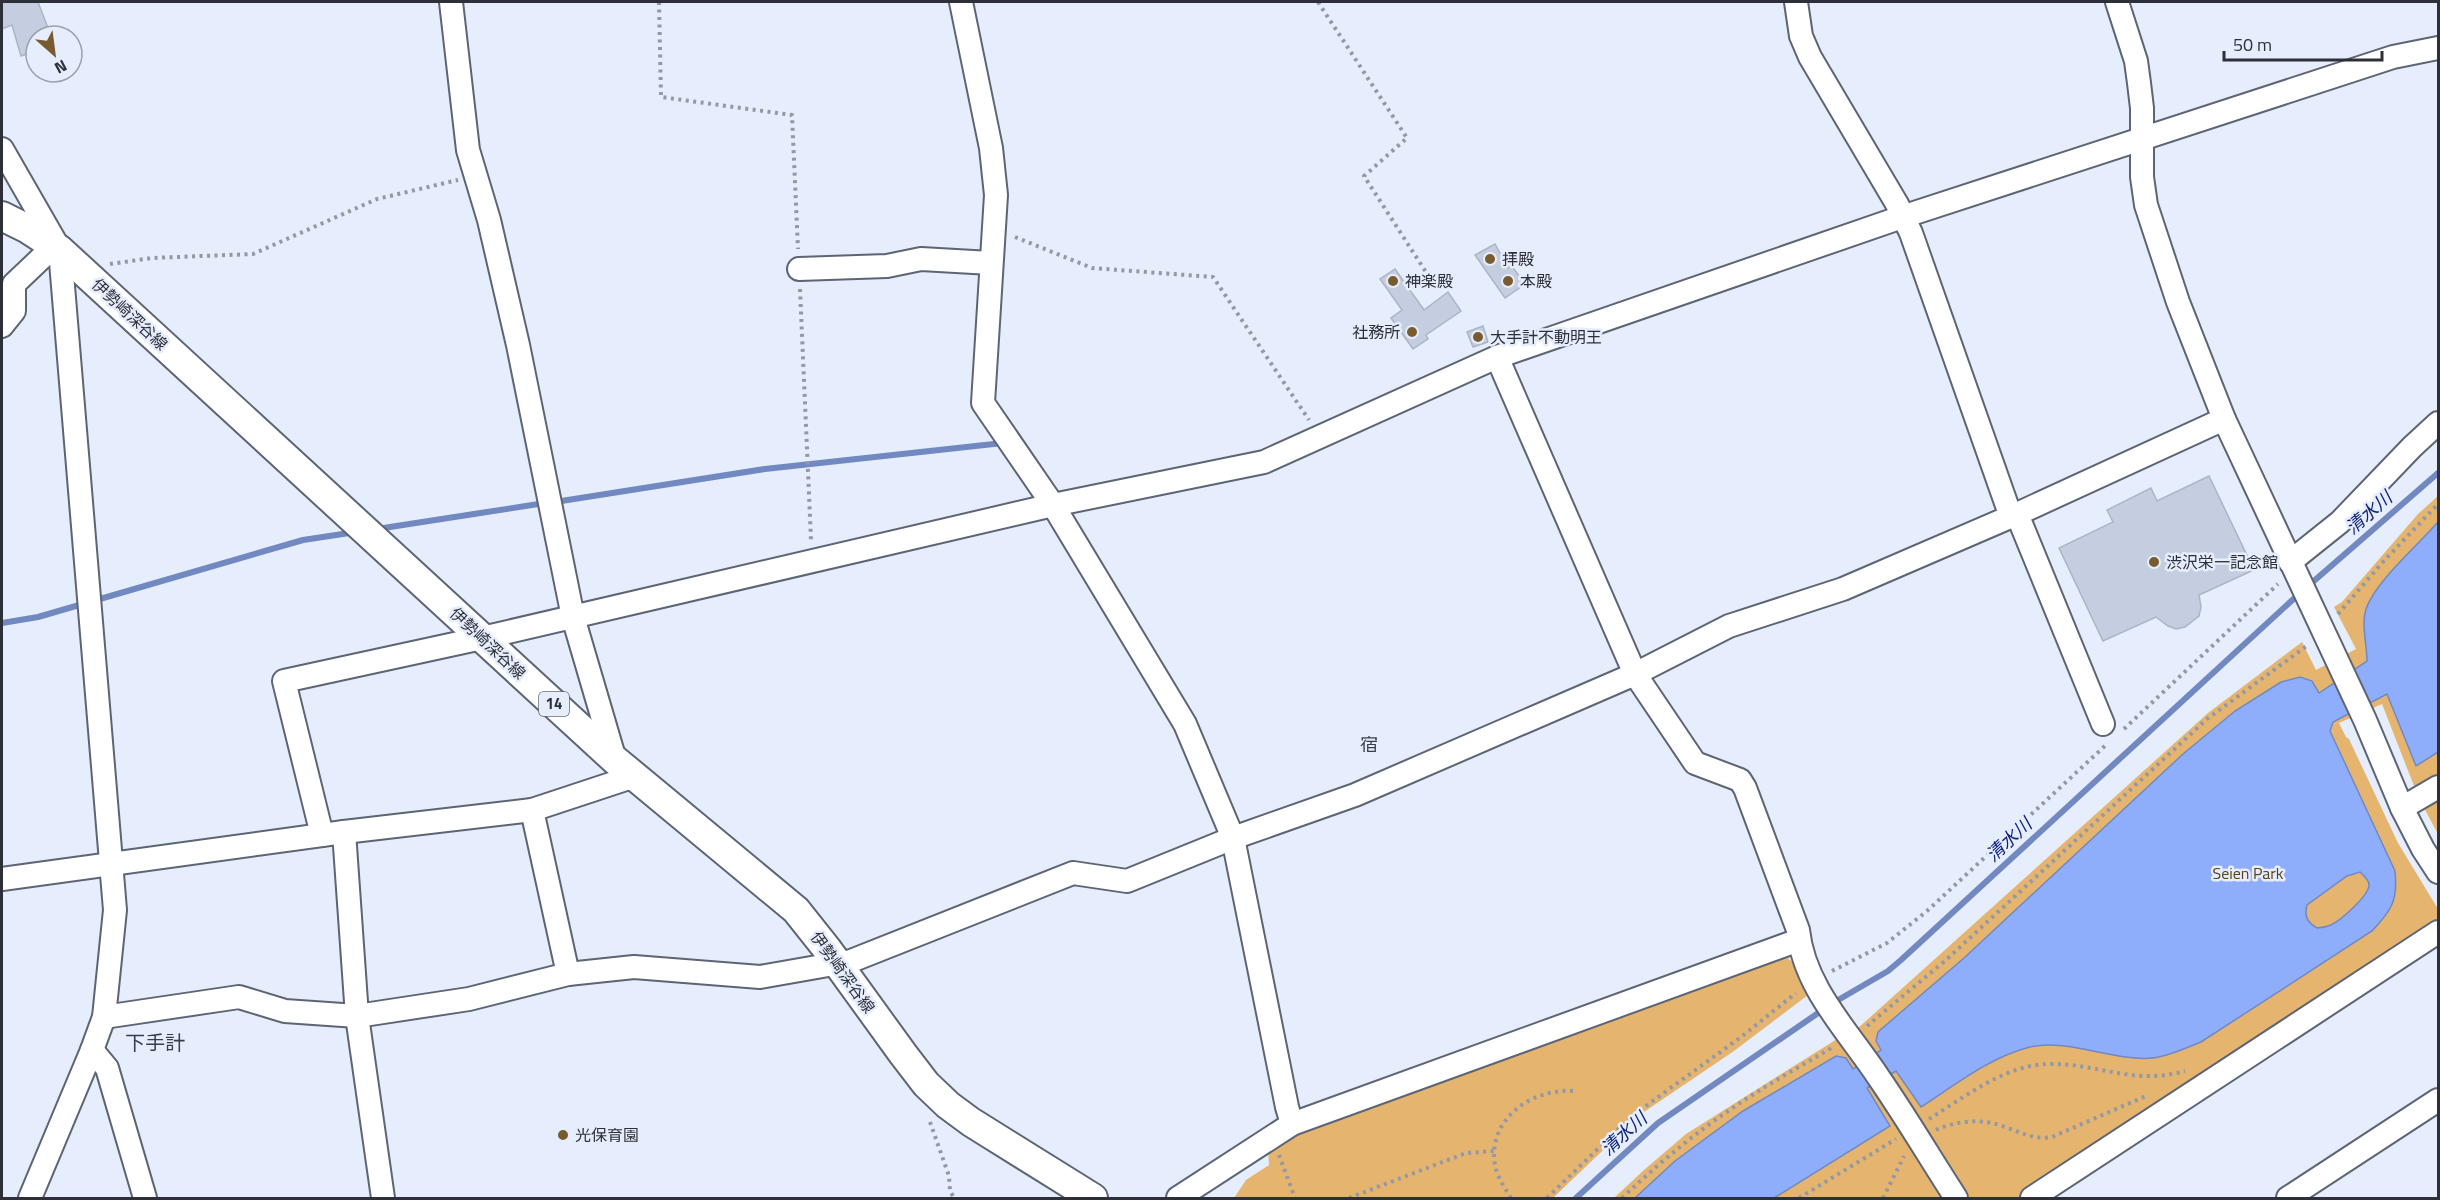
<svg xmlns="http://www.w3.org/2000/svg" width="2440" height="1200" viewBox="0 0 2440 1200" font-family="'Titillium Web','Noto Sans JP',sans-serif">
<rect width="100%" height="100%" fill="#e6edfc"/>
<g fill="#e5b570">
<polygon points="2438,496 2438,777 2416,791 2382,704 2339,723 2346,737 2349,739 2398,843 2438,909 2438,922 2020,1198 1967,1198 1928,1136 1857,1029 2208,713 2302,642 2316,670 2356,649 2334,607 2342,602 2418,514"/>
<polygon points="2438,796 2438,834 2423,806"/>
<polygon points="1788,958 1793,963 1808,995 1734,1051 1641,1114 1553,1198 1234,1198 1246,1180 1269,1165 1268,1149 1297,1131 1776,960"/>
<polygon points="1837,1039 1877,1090 1946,1198 1614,1198 1644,1170 1686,1134"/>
</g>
<path fill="#8eaefb" stroke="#7188c0" stroke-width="1.5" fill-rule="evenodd" d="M2438,522v230l-22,14 -29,-72 -54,28 -3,9 65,140c3,29 -3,39 -23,60l-171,111c-15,6 -32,14 -48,16 -38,4 -86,-20 -123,-11 -40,10 -75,38 -109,60l-25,-36 -29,17 23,38 -116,72h-139l40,-37 68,-50 93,-55 10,2 7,11 28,-19 -5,-9 2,-9 86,-74 219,-204 52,-43 46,-29 19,-5 12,4 7,12 48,-32c0,-17 -6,-36 -1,-52 9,-27 53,-65 72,-87zM2360,872c3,3 8,7 9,12 1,11 -28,36 -38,41 -5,2 -9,3 -14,3 -10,-6 -13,-12 -10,-23l40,-29z"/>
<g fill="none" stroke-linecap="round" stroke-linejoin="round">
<g stroke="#7188c0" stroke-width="6">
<polyline points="555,502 765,469 1003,443"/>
<polyline points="377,529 545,503"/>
<polyline points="2307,587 2438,473"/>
<polyline points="2,623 38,617 303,540 356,532"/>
<polyline points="1833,1003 1888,971 1901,960 2300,593"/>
<polyline points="1576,1198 1658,1123 1824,1009"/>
</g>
</g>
<g fill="#c5cee1" stroke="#acb4c7" stroke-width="1.5">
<polygon points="2,2 38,2 51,36 36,36 36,51 21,56 12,25 2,29"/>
<polygon points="1495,244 1508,268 1511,265 1525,284 1505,298 1475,255"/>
<polygon points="1395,269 1424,310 1448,292 1461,311 1426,335 1428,339 1413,349 1391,318 1402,310 1380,279"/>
<polygon points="1483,326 1488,342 1473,347 1467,332"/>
<polygon points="2209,476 2254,570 2199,595 2201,607 2199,616 2185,627 2176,629 2168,626 2156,617 2103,641 2059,548 2113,522 2107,510 2151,488 2157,501"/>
</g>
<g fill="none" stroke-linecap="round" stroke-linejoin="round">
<defs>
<g id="minor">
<polyline points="451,2 468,150 489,220 518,345 573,617 615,760"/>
<polyline points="961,2 991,148 996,195 983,403 1053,505 1185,724 1233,838 1287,1107 1292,1124"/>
<polyline points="1796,2 1801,36 1810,57 1897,204 1911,233 2011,517"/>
<polyline points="2117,2 2136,61 2139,83 2142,108 2142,177 2146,205 2178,302 2224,419 2365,720 2402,808 2423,849 2438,872"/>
<polyline points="2,149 60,250 115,910 104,1017 92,1050 30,1198"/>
<polyline points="799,269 887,266 921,259 991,263"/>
<polyline points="2,326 14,311 14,284 54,246"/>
<path d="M1497,357l138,317 60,89 45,17 5,8 53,142c6,58 51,102 81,148 27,39 51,80 77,120"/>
<polyline points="2017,514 2103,724"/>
<polyline points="2290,562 2340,522 2412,447 2438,423"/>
<polyline points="2402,808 2438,787"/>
<polyline points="532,810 568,974"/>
<polyline points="344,832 357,1016 383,1198"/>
<polyline points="322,835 284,681 482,638 1053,505 1264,462 1497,357 1902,217 2393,57 2438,48"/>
<polyline points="2,879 344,832 532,810 635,776"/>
<polyline points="104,1017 239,997 285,1011 357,1016 469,999 568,974 634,967 760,977 851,961 1073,873 1127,881 1233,838 1355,795 1635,674 1729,626 1843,589 2017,514 2224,419"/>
<polyline points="92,1050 107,1068 145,1198"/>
<polyline points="1178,1198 1292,1124 1799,940"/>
<polyline points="2032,1198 2438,932"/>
<polyline points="2288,1198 2438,1100"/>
</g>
<polyline id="major" points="2,216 28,229 60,250 615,760 796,910 827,949 903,1054 926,1084 948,1105 971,1122 1093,1198"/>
</defs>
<use href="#minor" stroke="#5d6474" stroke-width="26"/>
<use href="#major" stroke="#5d6474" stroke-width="32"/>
<g stroke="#9398a4" stroke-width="4" stroke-dasharray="3 4.5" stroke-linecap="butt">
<polyline points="659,2 661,97 792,115 798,249"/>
<polyline points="1318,2 1407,138 1364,176 1433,283"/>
<polyline points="1015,237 1092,268 1213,277 1309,420"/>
<polyline points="110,264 152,258 253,254 377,199 458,180"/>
<polyline points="800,289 811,540"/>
<polyline points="2338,614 2382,563 2438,504"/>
<polyline points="2124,729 2278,584"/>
<polyline points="1832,971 1887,943 1927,911 2107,744"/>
<polyline points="1867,1026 1946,960 2207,719 2308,645"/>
<path d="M1929,1119c36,-22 75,-54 120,-55 49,-1 84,22 136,7"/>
<polyline points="930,1122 949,1176 950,1191 954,1198"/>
<path d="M1936,1130c19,-9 46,-12 66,-4 18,6 31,14 50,11l94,-41"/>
<polyline points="1279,1155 1295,1198"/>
<polyline points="1349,1198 1466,1153 1495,1151"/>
<path d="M1511,1198c-6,-10 -14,-21 -16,-33 -8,-46 37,-77 79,-74"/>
<polyline points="1547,1198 1632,1116 1741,1037 1796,993"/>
<path d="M1622,1198c36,-34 74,-66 115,-93 31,-21 64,-39 96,-58"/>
<polyline points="1799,1198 1896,1139"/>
<polyline points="1883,1198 1904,1156"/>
</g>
<use href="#minor" stroke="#fff" stroke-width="22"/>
<use href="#major" stroke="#fff" stroke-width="28"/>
</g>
<g fill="#785b2f" stroke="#e6edfc" stroke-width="2">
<circle cx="1490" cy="259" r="6"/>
<circle cx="1393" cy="281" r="6"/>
<circle cx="1508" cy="281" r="6"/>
<circle cx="1412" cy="332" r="6"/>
<circle cx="1478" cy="337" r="6"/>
<circle cx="2154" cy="562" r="6"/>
<circle cx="563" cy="1135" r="6"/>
</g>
<g text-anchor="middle" stroke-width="5" stroke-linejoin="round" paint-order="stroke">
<rect fill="#e6edfc" stroke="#646973" stroke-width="1.5" x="539" y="692" width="30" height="24" rx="4.5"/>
<g font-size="15" font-weight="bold" fill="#2d3038">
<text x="554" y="709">14</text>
</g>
<g font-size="16" fill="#2d3038" stroke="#e6edfc" text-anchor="start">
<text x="1502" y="265">拝殿</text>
<text x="1405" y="287">神楽殿</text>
<text x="1520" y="287">本殿</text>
<text x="1400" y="338" text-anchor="end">社務所</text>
<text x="1490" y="343">大手計不動明王</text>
<text x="2166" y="568">渋沢栄一記念館</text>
<text x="575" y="1141">光保育園</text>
</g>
<g font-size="16" fill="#2d3038" stroke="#e6edfc">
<text transform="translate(130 314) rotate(43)" y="6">伊勢崎深谷線</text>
<text transform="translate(488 643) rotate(43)" y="6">伊勢崎深谷線</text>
<text transform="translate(843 972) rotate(54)" y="6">伊勢崎深谷線</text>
</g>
<g font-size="16" fill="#58411e" stroke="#e6edfc">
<text x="2248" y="879">Seien Park</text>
</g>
<g font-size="18" font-style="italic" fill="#0f2278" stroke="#e6edfc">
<text transform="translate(2369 513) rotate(-41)" y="6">清水川</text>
<text transform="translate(2009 840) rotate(-43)" y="6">清水川</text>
<text transform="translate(1624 1134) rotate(-42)" y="6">清水川</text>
</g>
<g font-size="18" fill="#373e4d" stroke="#e6edfc">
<text x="1369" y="751">宿</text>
</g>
<g font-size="20" fill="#373e4d" stroke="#e6edfc">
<text x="155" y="1050">下手計</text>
</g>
</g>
<rect width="2440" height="1200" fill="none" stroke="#2d3038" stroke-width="6"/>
<g transform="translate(54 54) rotate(152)"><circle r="28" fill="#e6edfc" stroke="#9ca1ae" stroke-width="1.5"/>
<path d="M0-4.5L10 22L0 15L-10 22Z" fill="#785b2f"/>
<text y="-9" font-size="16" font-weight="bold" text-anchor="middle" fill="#2d3038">N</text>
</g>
<path d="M2224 51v9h158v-9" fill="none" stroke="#2d3038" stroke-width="3"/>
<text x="2233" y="51" font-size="18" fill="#2d3038" stroke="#e6edfc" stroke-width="4.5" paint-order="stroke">50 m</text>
</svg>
